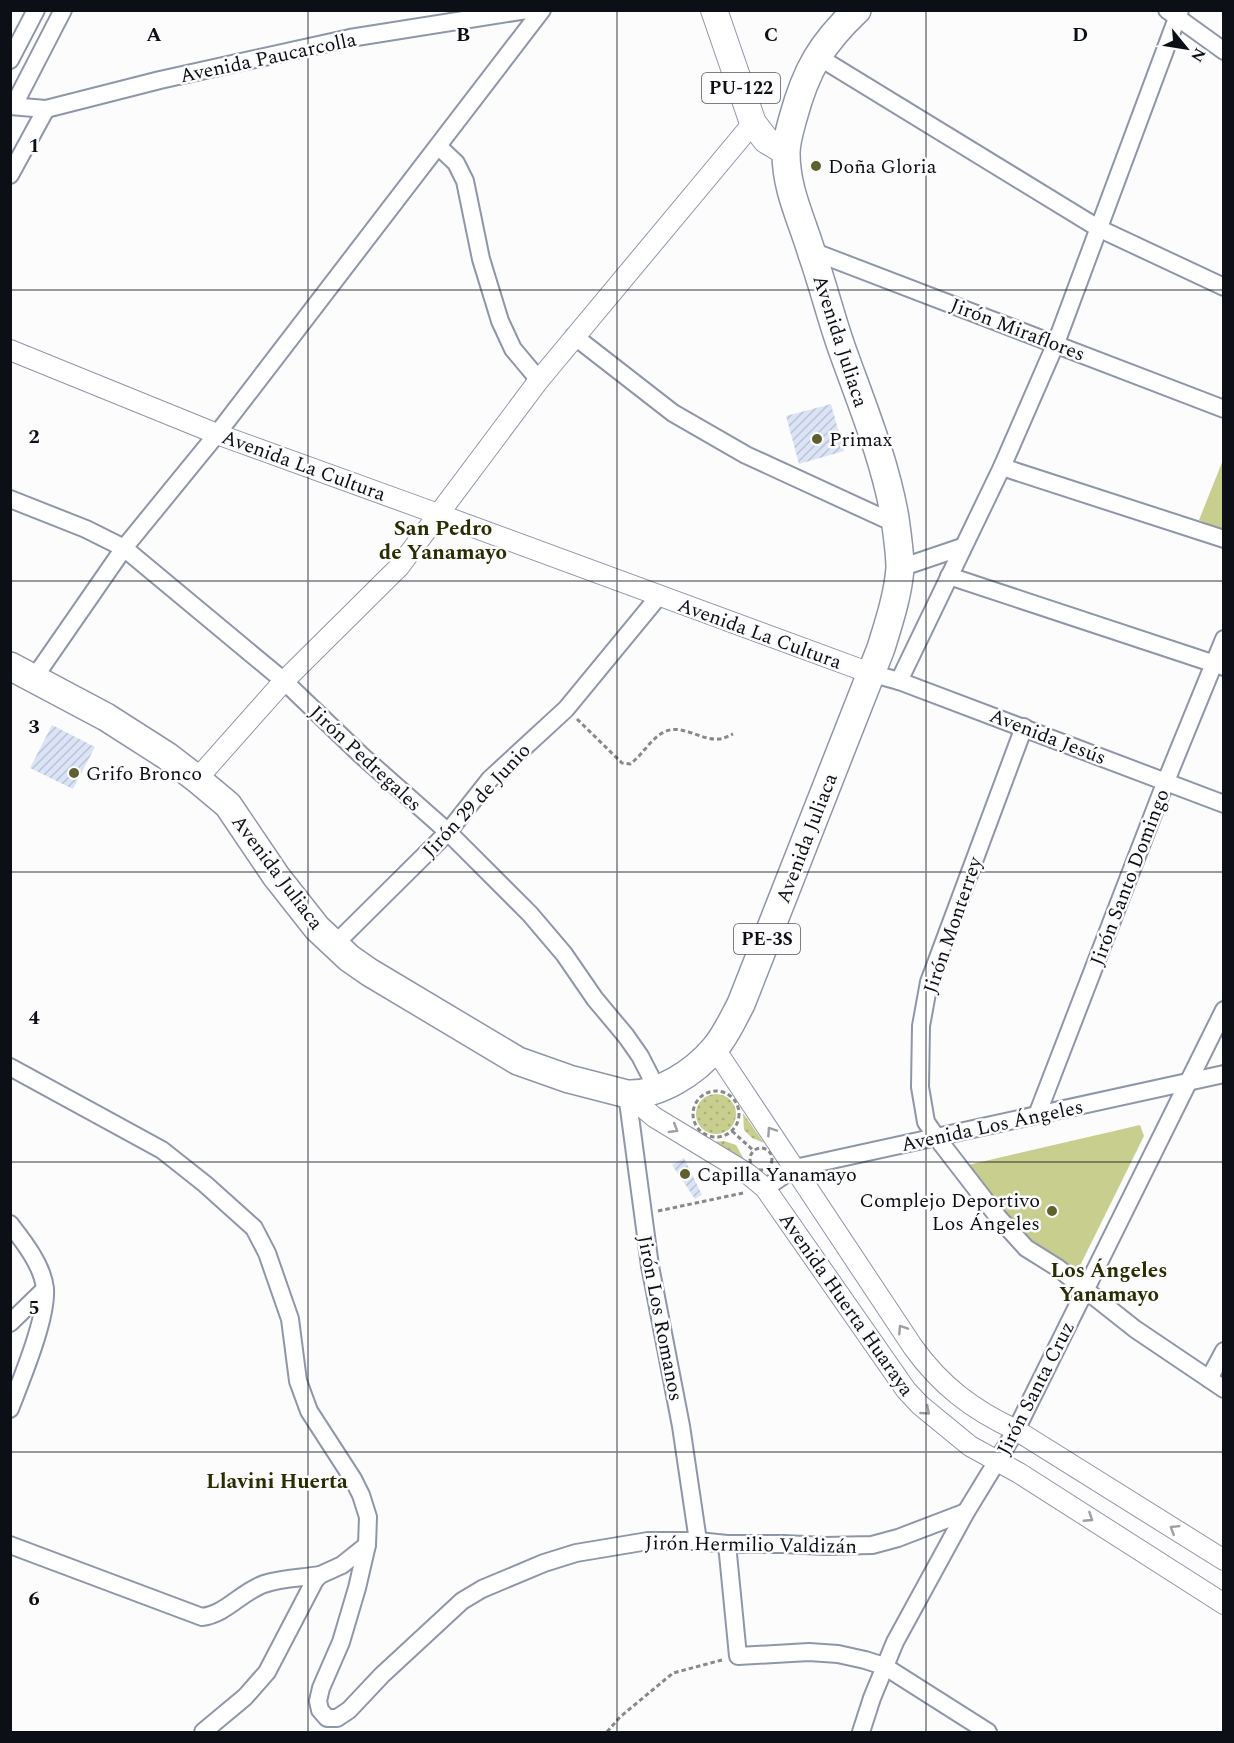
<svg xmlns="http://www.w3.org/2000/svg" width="1234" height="1743" viewBox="0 0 1234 1743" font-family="Spectral,serif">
<defs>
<pattern id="grass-dots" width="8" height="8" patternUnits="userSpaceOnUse" patternTransform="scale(1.5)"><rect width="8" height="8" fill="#c8ce8e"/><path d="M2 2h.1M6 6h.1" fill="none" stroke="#abb07a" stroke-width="1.8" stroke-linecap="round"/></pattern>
<pattern id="building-hatch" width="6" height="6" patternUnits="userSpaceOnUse" patternTransform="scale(1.5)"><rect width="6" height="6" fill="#dbe4f7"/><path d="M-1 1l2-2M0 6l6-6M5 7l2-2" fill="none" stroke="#bbc2d3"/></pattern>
</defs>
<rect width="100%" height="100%" fill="#fcfcfc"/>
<g fill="url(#grass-dots)">
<circle cx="716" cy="1114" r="20"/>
<polygon points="743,1113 764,1143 752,1138 744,1130"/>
<polygon points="724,1141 736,1145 746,1163 712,1142"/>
</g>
<g fill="#c8ce8e">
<polygon points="1223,460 1223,530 1199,520"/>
<polygon points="1140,1125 1144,1136 1071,1284 1028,1251 968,1165"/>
</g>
<g fill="url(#building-hatch)">
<polygon points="831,404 844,451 799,464 786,416"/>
<polygon points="52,725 95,747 73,789 30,768"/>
<polygon points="684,1158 702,1195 695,1199 672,1165"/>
</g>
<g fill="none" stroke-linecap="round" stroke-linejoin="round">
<defs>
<g id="minor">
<polyline points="1167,10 1224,51"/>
<polyline points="817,56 1098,228 1224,287"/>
<polyline points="10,60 36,10"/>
<polyline points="14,105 63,10"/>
<polyline points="10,106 46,109 160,80 350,38 527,10"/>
<polyline points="439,147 456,163 465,181 481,259 500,321 513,349 539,380"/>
<polyline points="10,175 46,109"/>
<polyline points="812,251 1224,409"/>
<polyline points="574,336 673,413 746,455 896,524"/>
<polyline points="1002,467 1224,539"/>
<polyline points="10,499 86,529 124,548 284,681 361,755 448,832 530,914 564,954 595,999 626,1036 640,1056 657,1089"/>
<polyline points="900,568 962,547"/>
<polyline points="949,576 1224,667"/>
<polyline points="870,673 899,681 1224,804"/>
<polyline points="34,678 124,548 217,434 542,10"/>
<polyline points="899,681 1002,467 1056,343 1180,10"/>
<polyline points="1024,727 929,982 921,1026 920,1087 926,1122 937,1138 998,1217 1026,1248 1058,1268 1135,1329 1224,1389"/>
<polyline points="334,945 448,832 490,779 566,709 659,596"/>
<polyline points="10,1067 162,1150 205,1184 254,1228 267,1253 290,1319 298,1381 309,1411 353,1479 361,1495 368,1517 367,1545 357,1588 341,1642 321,1688 318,1701 320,1710 327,1718 337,1718 349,1710 382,1675 462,1601 482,1589 544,1563 576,1553 648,1541 698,1541 727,1544 784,1544 825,1546 872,1545 898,1538 966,1512"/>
<polyline points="627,1094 650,1266 681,1426 698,1541"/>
<polyline points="1037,1115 1166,781 1224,639"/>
<polyline points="765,1188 795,1168 1224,1074"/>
<path d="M10,1224c14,18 33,42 35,65 2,30 -24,91 -35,120"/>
<polyline points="10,1323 45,1289"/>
<polyline points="1209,1379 1224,1351"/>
<polyline points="727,1544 738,1656 809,1652 838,1654 865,1660 884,1666 988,1732"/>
<path d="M10,1545l192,72c24,-3 39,-25 62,-33 17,-6 38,-6 56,-9"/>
<polyline points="203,1732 245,1697 267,1672 315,1580 320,1575 342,1565 367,1545"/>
<polyline points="861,1732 872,1698 895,1642 966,1512 1016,1430 1224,1010"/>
</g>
<g id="tertiary">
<polyline points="10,350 217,434 438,514 870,673"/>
<polyline points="197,779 284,681 399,567 539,380 753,123"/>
<path d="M715,1049l198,298c28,39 60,63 103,83l208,130"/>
<polyline points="627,1094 654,1117 748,1174 765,1188 906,1390 920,1405 970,1446 1019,1473 1224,1604"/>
</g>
<polyline id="primary" points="714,10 753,123 766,140 786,152"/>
<path id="trunk" d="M10,666l96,51 61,39 30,23 31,26 48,71 41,52 32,30 20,14 149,89 51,18 58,15c32,2 68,-22 88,-46 11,-13 18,-29 26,-44l140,-356c8,-26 17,-53 19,-80 0,-16 -3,-34 -5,-50 -10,-58 -33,-113 -53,-169 -11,-31 -19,-64 -30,-95 -10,-34 -26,-64 -26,-101 0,-11 4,-24 7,-35 13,-48 28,-74 64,-108"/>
</defs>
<use href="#minor" stroke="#8e96a7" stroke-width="20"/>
<use href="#tertiary" stroke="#8e96a7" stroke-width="22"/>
<use href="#primary" stroke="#8e96a7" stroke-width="28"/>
<use href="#trunk" stroke="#8e96a7" stroke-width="30"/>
<g stroke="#87898b" stroke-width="3" stroke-dasharray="4.5 3" stroke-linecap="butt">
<path d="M577,719l45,44 8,1c13,-9 20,-25 34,-32 18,-9 37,9 55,7 5,0 9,-3 14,-5"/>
<circle cx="716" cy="1114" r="23"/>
<polyline points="732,1131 753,1150"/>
<circle cx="761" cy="1159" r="11"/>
<polyline points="658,1211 743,1193"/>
<polyline points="607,1732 620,1717 673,1673 722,1660"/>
</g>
<use href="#minor" stroke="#fff" stroke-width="16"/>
<use href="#tertiary" stroke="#fff" stroke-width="20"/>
<use href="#primary" stroke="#fff" stroke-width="26"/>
<use href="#trunk" stroke="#fff" stroke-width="27"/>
</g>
<defs><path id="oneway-chevron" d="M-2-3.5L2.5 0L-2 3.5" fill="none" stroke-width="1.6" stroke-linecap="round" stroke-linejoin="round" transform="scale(1.5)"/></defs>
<g stroke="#9e9fa1">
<use href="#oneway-chevron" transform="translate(674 1129) rotate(31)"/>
<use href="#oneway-chevron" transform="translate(771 1131) rotate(-124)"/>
<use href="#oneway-chevron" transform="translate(902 1329) rotate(-123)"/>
<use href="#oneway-chevron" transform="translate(926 1411) rotate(41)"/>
<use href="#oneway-chevron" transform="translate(1089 1518) rotate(33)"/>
<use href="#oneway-chevron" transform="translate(1174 1529) rotate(-148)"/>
</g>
<path fill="none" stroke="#0c0f15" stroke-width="1.5" stroke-opacity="0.55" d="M308,10v1722M617,10v1722M926,10v1722M10,290h1214M10,581h1214M10,872h1214M10,1162h1214M10,1452h1214"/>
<g fill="#5e612f" stroke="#fcfcfc" stroke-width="2">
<circle cx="816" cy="166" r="6"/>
<circle cx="817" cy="439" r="6"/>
<circle cx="74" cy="773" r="6"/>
<circle cx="685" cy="1174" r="6"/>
<circle cx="1052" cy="1211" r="6"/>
</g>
<g text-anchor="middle" stroke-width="5" stroke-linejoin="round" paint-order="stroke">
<g fill="#fcfcfc" stroke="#54565a" stroke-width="1.5">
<rect x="702" y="73" width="78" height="30" rx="4.5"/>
<rect x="734" y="924" width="66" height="30" rx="4.5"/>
</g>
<g font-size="18" font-weight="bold" fill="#0c0f15">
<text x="741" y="94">PU-122</text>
<text x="767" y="945">PE-3S</text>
</g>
<g font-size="20" fill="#0c0f15" stroke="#fcfcfc">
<text transform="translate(268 57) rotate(-12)" y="7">Avenida Paucarcolla</text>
<text transform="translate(1018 329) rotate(21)" y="7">Jirón Miraflores</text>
<text transform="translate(841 341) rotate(72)" y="7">Avenida Juliaca</text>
<text transform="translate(304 465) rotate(20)" y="7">Avenida La Cultura</text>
<text transform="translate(760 633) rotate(20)" y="7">Avenida La Cultura</text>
<text transform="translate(1048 736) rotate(21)" y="7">Avenida Jesús</text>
<text transform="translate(366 758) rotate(43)" y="7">Jirón Pedregales</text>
<text transform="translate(476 800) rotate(-47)" y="7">Jirón 29 de Junio</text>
<text transform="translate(806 838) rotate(-69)" y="7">Avenida Juliaca</text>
<text transform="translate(278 872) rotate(53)" y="7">Avenida Juliaca</text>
<text transform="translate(1129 877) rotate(-69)" y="7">Jirón Santo Domingo</text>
<text transform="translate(952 925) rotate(-71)" y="7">Jirón Monterrey</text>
<text transform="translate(992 1125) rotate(-12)" y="7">Avenida Los Ángeles</text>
<text transform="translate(847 1304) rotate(55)" y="7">Avenida Huerta Huaraya</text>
<text transform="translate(661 1318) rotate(79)" y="7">Jirón Los Romanos</text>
<text transform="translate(1035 1388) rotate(-63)" y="7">Jirón Santa Cruz</text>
<text transform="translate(751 1544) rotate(1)" y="7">Jirón Hermilio Valdizán</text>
</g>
<g font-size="20" fill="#0c0f15" stroke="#fcfcfc" text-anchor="start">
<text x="828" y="173">Doña Gloria</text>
<text x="829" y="446">Primax</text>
<text x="86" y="780">Grifo Bronco</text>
<text x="697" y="1181">Capilla Yanamayo</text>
<text x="1040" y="1207" text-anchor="end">Complejo Deportivo<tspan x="1040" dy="23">Los Ángeles</tspan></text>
</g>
<g font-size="21" font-weight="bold" fill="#2a2c02" stroke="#fcfcfc">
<text x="443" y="535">San Pedro<tspan x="443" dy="24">de Yanamayo</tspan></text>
<text x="1109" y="1277">Los Ángeles<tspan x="1109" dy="24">Yanamayo</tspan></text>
<text x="277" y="1488">Llavini Huerta</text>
</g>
</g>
<g font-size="20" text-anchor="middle" font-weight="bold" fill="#0c0f15" stroke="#fcfcfc" stroke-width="5" stroke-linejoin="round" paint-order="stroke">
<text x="154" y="41">A</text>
<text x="463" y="41">B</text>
<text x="771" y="41">C</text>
<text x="1080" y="41">D</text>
<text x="34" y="152">1</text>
<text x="34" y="443">2</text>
<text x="34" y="733">3</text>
<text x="34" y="1024">4</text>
<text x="34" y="1314">5</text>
<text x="34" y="1605">6</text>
</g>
<rect width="1234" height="1743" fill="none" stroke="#0c0f15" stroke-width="24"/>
<g transform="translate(1186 48) rotate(120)" stroke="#fcfcfc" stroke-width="4.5" paint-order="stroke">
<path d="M0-4.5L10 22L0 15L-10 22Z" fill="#0c0f15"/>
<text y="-9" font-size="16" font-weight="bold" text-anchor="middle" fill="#0c0f15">N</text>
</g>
</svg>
